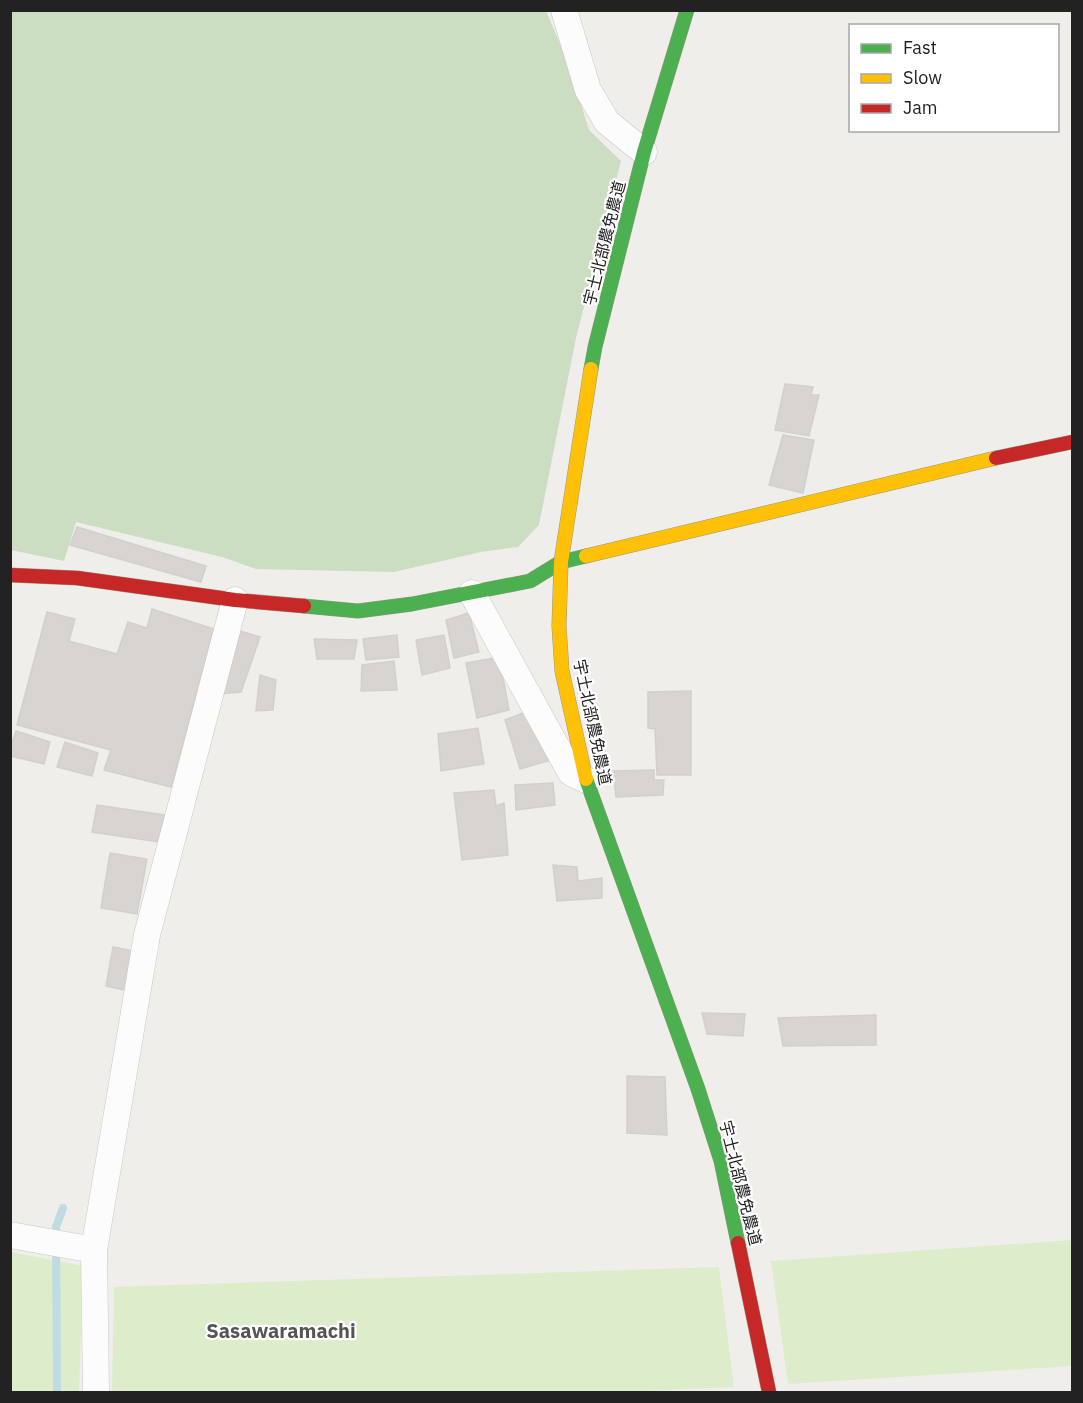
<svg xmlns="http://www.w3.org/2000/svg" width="1083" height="1403" viewBox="0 0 1083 1403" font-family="'IBM Plex Sans','Noto Sans JP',sans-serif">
<rect width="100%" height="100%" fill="#f0eeeb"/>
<g fill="#ddeccb">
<polygon points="1072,1240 1072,1366 788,1384 771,1261"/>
<polygon points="10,1252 83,1266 79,1392 11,1392"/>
<polygon points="719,1267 734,1387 623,1392 112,1392 114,1287"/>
</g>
<polygon fill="#cbdec1" points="11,11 546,11 569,65 589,130 621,161 576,338 539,525 518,547 481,552 394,572 256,569 222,557 76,522 64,561 11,550"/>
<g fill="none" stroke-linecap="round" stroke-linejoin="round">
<polyline stroke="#bfdbe3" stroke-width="8" points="57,1392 56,1227 63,1208"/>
</g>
<g fill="#d7d4d2" stroke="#d3d0cc" stroke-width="1.5">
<polygon points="785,384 813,387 811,395 819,395 809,436 775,430"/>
<polygon points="783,435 814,440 803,493 769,485"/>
<polygon points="77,527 206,566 201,582 70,545"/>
<polygon points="152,609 214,629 171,787 104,770 111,750 17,725 47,612 75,619 69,641 117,654 128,622 147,628"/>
<polygon points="469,613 479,652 454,658 446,620"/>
<polygon points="237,630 260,637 241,692 219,694"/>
<polygon points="397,635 399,657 366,660 363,639"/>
<polygon points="444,635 450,668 422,675 416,640"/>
<polygon points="314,639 357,640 354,659 317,659"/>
<polygon points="499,657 509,710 477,718 466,663"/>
<polygon points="394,661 397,690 361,691 362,665"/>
<polygon points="260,675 276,680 273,710 256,711"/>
<polygon points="691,691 691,775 657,775 655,729 648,728 648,692"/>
<polygon points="528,711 551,760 520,769 505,720"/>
<polygon points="478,728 484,764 441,771 438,734"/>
<polygon points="16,731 50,742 44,764 10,756 10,749"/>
<polygon points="65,742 98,753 92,776 57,767"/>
<polygon points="654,770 654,780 664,780 663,795 616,797 613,771"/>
<polygon points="553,783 555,805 516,810 515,785"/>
<polygon points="494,790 496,806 504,803 508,855 462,860 454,793"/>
<polygon points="97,805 164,815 159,842 92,832"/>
<polygon points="110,853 147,859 137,914 101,908"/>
<polygon points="553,865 577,867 578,881 602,878 602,898 557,901"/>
<polygon points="113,947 134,951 128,991 106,986"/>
<polygon points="702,1013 745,1014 743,1036 707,1034"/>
<polygon points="876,1015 876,1045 783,1046 778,1018"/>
<polygon points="627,1076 665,1077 667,1135 627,1133"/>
</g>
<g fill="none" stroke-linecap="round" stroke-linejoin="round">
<defs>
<g id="street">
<polyline points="564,10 588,90 607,122 644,152"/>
<polyline points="472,593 571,773 586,780"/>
<polyline points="10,1235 94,1250"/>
<polyline points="96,1392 94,1250 147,935 235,600"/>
</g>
<g id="fast">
<polyline points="591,369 595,347 644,152 687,10"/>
<polyline points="304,606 358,611 412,604 530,581 561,562 586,556"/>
<polyline points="586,779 698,1089 721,1161 738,1243"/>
</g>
<g id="slow">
<polyline points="586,556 996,458"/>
<polyline points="586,779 562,671 559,626 561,562 591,369"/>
</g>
<g id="jam">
<polyline points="996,458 1072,442"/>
<polyline points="10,575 77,578 235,600 304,606"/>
<polyline points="738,1243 769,1392"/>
</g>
</defs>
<use href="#street" stroke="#c9c8c7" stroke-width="27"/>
<use href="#fast" stroke="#999a82" stroke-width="15"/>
<use href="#slow" stroke="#999a82" stroke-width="15"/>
<use href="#jam" stroke="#999a82" stroke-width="15"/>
<use href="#street" stroke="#fdfcfc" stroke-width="26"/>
<use href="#fast" stroke="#4caf50" stroke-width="14"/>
<use href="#slow" stroke="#ffc107" stroke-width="14"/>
<use href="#jam" stroke="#c62828" stroke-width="14"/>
</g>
<g text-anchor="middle" stroke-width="4.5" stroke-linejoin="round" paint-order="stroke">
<g font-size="16" fill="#222" stroke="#fff">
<text transform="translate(604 243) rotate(-76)" y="6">宇土北部農免農道</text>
<text transform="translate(593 722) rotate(78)" y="6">宇土北部農免農道</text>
<text transform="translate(741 1183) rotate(76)" y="6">宇土北部農免農道</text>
</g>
<g font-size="20" font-weight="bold" fill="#555" stroke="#fff">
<text x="281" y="1338">Sasawaramachi</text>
</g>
</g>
<rect width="1083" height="1403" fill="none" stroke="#222222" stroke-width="24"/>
<rect x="849" y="24" width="210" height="108" fill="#ffffff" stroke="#a7a7a7" stroke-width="1.5"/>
<rect x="861" y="44" width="30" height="9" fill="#4caf50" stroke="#a7a7a7" stroke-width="1.5"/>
<text x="903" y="54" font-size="18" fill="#222222">Fast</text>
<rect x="861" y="74" width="30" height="9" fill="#ffc107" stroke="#a7a7a7" stroke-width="1.5"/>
<text x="903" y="84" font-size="18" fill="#222222">Slow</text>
<rect x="861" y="104" width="30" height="9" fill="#c62828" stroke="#a7a7a7" stroke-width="1.5"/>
<text x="903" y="114" font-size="18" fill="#222222">Jam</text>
</svg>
